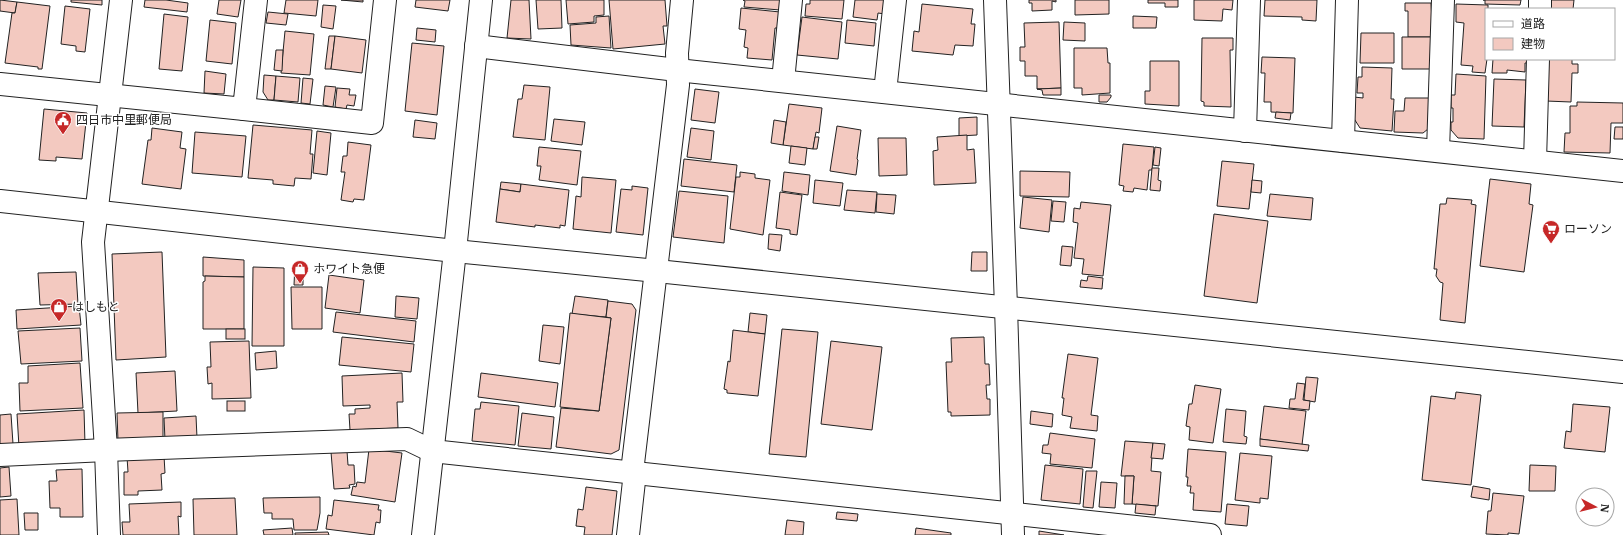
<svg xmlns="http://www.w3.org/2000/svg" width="1623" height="535" viewBox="0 0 1623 535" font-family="'IBM Plex Serif','Noto Sans JP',serif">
<rect width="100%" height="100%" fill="#fff"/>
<g fill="#f3c9c0" stroke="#222">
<polygon points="0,0 17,2 15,13 0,11"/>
<polygon points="71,0 102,0 102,5 71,2"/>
<polygon points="145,0 166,0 188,3 187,12 144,7"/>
<polygon points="219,0 241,0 238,17 217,14"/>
<polygon points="286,0 318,0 316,16 284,13"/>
<polygon points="341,0 363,0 363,2"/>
<polygon points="416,0 450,0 448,11 415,7"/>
<polygon points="511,0 529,0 531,39 507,38"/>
<polygon points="536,0 561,0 562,28 538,29"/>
<polygon points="566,0 604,0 604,15 594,16 594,22 568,24"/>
<polygon points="609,0 665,0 667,26 663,26 665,44 613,49"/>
<polygon points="743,0 781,0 780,10 744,7 745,1"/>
<polygon points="810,0 844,0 842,19 805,16 806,4 810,4"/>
<polygon points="855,0 887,0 885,14 878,13 877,20 853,17"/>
<polygon points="1029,0 1056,0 1056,2 1052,1 1052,10 1032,11 1032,3 1029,3"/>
<polygon points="1075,0 1109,0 1109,14 1075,15"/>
<polygon points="1148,0 1178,0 1178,7 1165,7 1165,3 1148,3"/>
<polygon points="1194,0 1233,0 1232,10 1223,9 1222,21 1194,20"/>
<polygon points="1265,0 1317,0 1316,21 1302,20 1302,17 1264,16"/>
<polygon points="1483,0 1521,0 1520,5 1485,4 1485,0"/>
<polygon points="1550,0 1574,0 1573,9 1550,9"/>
<polygon points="17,2 50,6 42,69 38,69 38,67 5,63 12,13 15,13"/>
<polygon points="1405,3 1431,3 1433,37 1408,37 1408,11 1405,11"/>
<polygon points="922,4 973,9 971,24 975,24 973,46 955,45 953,55 912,51 914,31 919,32"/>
<polygon points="1456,4 1488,5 1488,9 1486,9 1486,59 1487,59 1485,73 1472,72 1473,66 1461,65 1464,23 1456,22"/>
<polygon points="323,5 336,6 333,29 321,27"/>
<polygon points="65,6 90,9 85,52 76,51 76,46 61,44"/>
<polygon points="741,8 780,12 779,28 775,28 772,60 747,58 748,48 744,47 746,30 739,29"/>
<polygon points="268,12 288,14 286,25 266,23"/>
<polygon points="164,14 188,17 182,71 159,69"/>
<polygon points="609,16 611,48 571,45 570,25 596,23 596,17"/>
<polygon points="1133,16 1157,17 1156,28 1133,28"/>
<polygon points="802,17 842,22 838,59 797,55"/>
<polygon points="210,20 236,23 232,64 206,61"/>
<polygon points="847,20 876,23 874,46 845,43"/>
<polygon points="1059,22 1061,88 1037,89 1037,76 1025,76 1025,61 1020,61 1020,47 1025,47 1024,23"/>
<polygon points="1064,22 1085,23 1085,41 1063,40"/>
<polygon points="417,28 436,30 435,42 416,40"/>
<polygon points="285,31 314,34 310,75 281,73"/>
<polygon points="1361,33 1394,33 1394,63 1360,63"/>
<polygon points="329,36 335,36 331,69 325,69"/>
<polygon points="335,36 366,40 362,73 331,69"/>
<polygon points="1402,37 1432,37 1431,69 1402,69"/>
<polygon points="1202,38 1233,38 1233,50 1230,50 1231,107 1204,106 1204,102 1201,101"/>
<polygon points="412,43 444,46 437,115 405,111"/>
<polygon points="1074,48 1107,48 1108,63 1110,63 1110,93 1082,95 1082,88 1074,88"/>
<polygon points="276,50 283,50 282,71 274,70"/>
<polygon points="1262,57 1295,58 1293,113 1271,112 1271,102 1264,102 1265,73 1261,73"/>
<polygon points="1493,59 1529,59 1529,63 1525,63 1525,72 1507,70 1507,73 1492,73"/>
<polygon points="1548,59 1572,59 1572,64 1578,64 1578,73 1572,73 1571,102 1546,101"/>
<polygon points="1150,61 1179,61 1179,106 1145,104 1145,91 1150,91"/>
<polygon points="1362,67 1392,68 1391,99 1394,99 1392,131 1360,128 1353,117 1354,97 1363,98 1363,93 1357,93 1358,77 1362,77"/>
<polygon points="205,71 226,74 224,94 204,93"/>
<polygon points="1456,74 1486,76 1484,139 1458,138 1451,130 1451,122 1453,122 1453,108 1451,108 1451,95 1455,95"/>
<polygon points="264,75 276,76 274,100 268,100 263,92"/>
<polygon points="276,76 300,78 298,102 274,100"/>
<polygon points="303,78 313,79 310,104 301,103"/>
<polygon points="1494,79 1526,80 1524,127 1492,126"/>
<polygon points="524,85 550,87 545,140 513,137 518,99 522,99"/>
<polygon points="325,86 336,87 333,107 323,105"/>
<polygon points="337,88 350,89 349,95 356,95 354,106 347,105 346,109 335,107"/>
<polygon points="1061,88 1061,95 1043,95 1042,90 1037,89"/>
<polygon points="695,89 719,92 715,123 691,120"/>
<polygon points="1099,95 1111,95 1111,97 1107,102 1099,102"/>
<polygon points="1405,98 1430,98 1428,126 1428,129 1423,133 1394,132 1395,111 1404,111"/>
<polygon points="1577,102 1623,103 1623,123 1611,123 1610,153 1564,152 1565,133 1570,133 1570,106 1577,106"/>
<polygon points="789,104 822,108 819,133 816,132 813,149 783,145"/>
<polygon points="44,109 87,113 82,159 56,157 56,161 39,160"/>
<polygon points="1276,112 1291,113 1290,120 1275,118"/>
<polygon points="977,117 977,135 959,136 959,118"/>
<polygon points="554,119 585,122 582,145 551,141"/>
<polygon points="415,120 437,123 435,139 413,137"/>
<polygon points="774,120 786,122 783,145 771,143"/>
<polygon points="253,125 312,130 310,154 313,154 311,179 295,178 294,186 273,184 273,180 248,178"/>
<polygon points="837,126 861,130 857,159 858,160 856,175 830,171"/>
<polygon points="1615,127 1623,127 1623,139 1614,139"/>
<polygon points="152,128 182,132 180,148 186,149 181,189 142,184 148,140 151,140"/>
<polygon points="691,128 714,131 711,160 687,157"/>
<polygon points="317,131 331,133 327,175 313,173"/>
<polygon points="195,132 246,136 242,177 192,173"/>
<polygon points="967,135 967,150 974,149 976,183 934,185 933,151 938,150 937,137"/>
<polygon points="815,137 819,137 817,149 813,149"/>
<polygon points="878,138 906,138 907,175 879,176"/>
<polygon points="348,142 371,145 364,200 354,199 353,202 341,200 345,172 341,172 343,156 347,156"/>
<polygon points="1123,144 1154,147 1152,170 1149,170 1147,190 1134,188 1133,192 1123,191 1124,186 1119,185"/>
<polygon points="791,146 807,148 805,165 789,163"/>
<polygon points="539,147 581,151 577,185 539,180 541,166 537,166"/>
<polygon points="1155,147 1161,148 1159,166 1153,165"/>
<polygon points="684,159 737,165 734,192 681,186"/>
<polygon points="1222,161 1254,164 1249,209 1217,206"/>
<polygon points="1152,168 1159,168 1158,180 1161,181 1160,191 1150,190"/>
<polygon points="1020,171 1070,172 1069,197 1020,196"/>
<polygon points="740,172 755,174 755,178 770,180 763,235 730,229 736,177 740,177"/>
<polygon points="784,172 810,175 808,195 782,191"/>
<polygon points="582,177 616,180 611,233 573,229 576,196 581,197"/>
<polygon points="1490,179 1531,184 1529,204 1533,205 1524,272 1480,266"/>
<polygon points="815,180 843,183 840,206 813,203"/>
<polygon points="1252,180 1262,181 1261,193 1251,192"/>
<polygon points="501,182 521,184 520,192 500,189"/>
<polygon points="521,184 569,190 565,226 560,225 560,228 535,225 535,227 496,222 500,189 520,192"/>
<polygon points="632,186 648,188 643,235 616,232 621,189 632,190"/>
<polygon points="847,190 877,192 875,213 844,210"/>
<polygon points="679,191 728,196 724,243 673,237"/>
<polygon points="780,192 802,195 797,235 790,234 790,230 776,228"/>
<polygon points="877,194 896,195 894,214 876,212"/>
<polygon points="1270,194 1313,198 1311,220 1267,216"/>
<polygon points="1023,197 1052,200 1049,232 1020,228"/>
<polygon points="1447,198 1472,200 1471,204 1476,205 1465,323 1440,320 1443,283 1440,282 1436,276 1437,269 1434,269 1440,204 1446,204"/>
<polygon points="1053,201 1066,202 1064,222 1051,221"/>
<polygon points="1081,202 1111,205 1103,276 1082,274 1084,259 1074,258 1078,223 1073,222 1074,208 1080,209"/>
<polygon points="1214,214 1268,221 1257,303 1204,296"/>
<polygon points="769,234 782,235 780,251 768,249"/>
<polygon points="1062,246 1073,247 1071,266 1060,265"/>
<polygon points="162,252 166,357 116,360 112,254"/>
<polygon points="972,252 987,252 987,271 971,271"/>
<polygon points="203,257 244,260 244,277 203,276"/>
<polygon points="295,264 303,264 303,285 294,285"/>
<polygon points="253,267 284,268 284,346 252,346"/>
<polygon points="76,272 78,304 40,305 38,273"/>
<polygon points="329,275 364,280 360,313 325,308"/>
<polygon points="205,276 244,277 244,329 203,329 203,282 205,281"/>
<polygon points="1088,276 1103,278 1102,289 1080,287 1081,280 1087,281"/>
<polygon points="291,287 322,287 322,329 292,329"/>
<polygon points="396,296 419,298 417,319 395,317"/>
<polygon points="575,296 608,300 606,317 572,314"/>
<polygon points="608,301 632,304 636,310 619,450 611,454 556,447 561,408 599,411 611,318 606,317"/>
<polygon points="79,306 81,325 17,329 16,310"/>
<polygon points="336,312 416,321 414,342 333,332"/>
<polygon points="570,313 611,318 599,411 560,407"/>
<polygon points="750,313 767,315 765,334 748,332"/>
<polygon points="543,325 564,327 560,364 539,361"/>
<polygon points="80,328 82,361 21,364 18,331"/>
<rect x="226" y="329" width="19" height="10"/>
<polygon points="782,329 818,332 806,457 769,454"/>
<polygon points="733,330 765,334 758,396 727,393 727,390 724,389 728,361 730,362"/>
<polygon points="342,337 414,344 411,372 339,365"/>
<polygon points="984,337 985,364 989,364 990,385 986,385 987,399 990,399 990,415 951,416 951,412 948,412 946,362 952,362 951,338"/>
<polygon points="249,341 251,398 212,399 212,383 208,384 207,367 211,367 210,342"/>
<polygon points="831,341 882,347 872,430 821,424"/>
<polygon points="276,351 277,368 256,370 255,353"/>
<polygon points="1068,354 1098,358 1091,415 1098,416 1097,431 1070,428 1072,417 1062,415 1064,398 1062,398"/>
<polygon points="80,363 83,408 20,411 19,383 28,383 28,366"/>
<polygon points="175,371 177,411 138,413 136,373"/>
<polygon points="402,373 403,402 397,402 398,428 350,430 349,414 355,414 355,409 370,408 370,405 343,406 342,376"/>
<polygon points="481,373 558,383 555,407 478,397"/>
<polygon points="1306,377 1318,378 1315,402 1304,400"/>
<polygon points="1297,383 1305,384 1303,400 1310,401 1309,410 1289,408 1290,399 1295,399"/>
<polygon points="1195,385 1221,389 1213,443 1189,440 1190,427 1186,426 1189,404 1192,404"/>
<polygon points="1456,392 1481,395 1471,485 1422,480 1431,396 1455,399"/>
<rect x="227" y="401" width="18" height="10"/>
<polygon points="481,402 519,406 515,445 472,441 475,409 480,409"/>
<polygon points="1573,404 1610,407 1605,452 1564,448 1566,431 1571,432"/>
<polygon points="1264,406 1306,411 1302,445 1260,439"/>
<polygon points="1226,409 1246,411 1244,436 1247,437 1246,444 1223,442"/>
<polygon points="84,410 85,444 19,447 17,414"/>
<polygon points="1031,411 1053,414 1052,427 1030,424"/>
<polygon points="163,412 163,439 118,441 117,413"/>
<polygon points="522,413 554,417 551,449 518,446"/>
<polygon points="11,414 13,444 0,445 0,415"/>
<polygon points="196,416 197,438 165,440 164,418"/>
<polygon points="1050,433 1095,439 1092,468 1050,464 1051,454 1042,453 1043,445 1048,445"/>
<polygon points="1260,439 1309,445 1308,451 1260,446"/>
<polygon points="1125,441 1153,443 1151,471 1161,472 1158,506 1132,504 1134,476 1121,476"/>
<polygon points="1153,443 1165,444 1163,459 1151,458"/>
<polygon points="369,449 402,453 395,502 351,495 353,486 356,487 357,482 365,483"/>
<polygon points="1188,449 1226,452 1221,512 1193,510 1194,493 1190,493 1191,486 1187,486 1188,477 1186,477"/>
<polygon points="347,451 348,465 354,465 355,484 349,485 350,488 334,489 331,452"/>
<polygon points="1240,453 1272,456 1268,499 1260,498 1260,503 1235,500"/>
<polygon points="164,456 165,473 161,474 162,490 138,491 138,495 124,495 124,472 128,472 127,457"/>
<polygon points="1045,465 1083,469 1080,504 1041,500"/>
<polygon points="1530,465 1556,466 1555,491 1529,491"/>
<polygon points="9,467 11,496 0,497 0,468"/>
<polygon points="82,469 83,517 60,517 60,508 50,508 49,481 57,481 56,470"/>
<polygon points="1086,471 1097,471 1093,508 1083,507"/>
<polygon points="1125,476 1134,476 1132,504 1124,504"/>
<polygon points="1101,482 1117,483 1115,508 1099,507"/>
<polygon points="1473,486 1490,489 1489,500 1471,497"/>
<polygon points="586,487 617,491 612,535 584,535 585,527 576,526 578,509 583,510"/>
<polygon points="1493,493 1524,496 1519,534 1508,533 1508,535 1486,534 1488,511 1491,511"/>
<polygon points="320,497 320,513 317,530 294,530 293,519 272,519 272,513 264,513 263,498"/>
<polygon points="235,498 237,535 194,535 193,499"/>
<polygon points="17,499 19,535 0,535 0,500"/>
<polygon points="334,500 379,505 378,510 381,510 380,523 376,522 374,535 326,529 328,515 332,516"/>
<polygon points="181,502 181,517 178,516 179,535 123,535 122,522 130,522 129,504"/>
<polygon points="1136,504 1156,506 1155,515 1135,513"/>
<polygon points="1227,504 1249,506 1247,526 1225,524"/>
<polygon points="837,512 858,514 857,521 836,519"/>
<polygon points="24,513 38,513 38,530 25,530"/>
<polygon points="787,520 804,522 803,535 785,535"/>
<polygon points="292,528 293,535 264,535 263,530"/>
<polygon points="916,528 951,533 951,535 915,535"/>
<polygon points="1039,531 1064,535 1039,535"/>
<polygon points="328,532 329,535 295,535 295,533"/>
</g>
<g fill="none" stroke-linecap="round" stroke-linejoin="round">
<defs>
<g id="street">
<polyline points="995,0 1006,307 1013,535"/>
<polyline points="1540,9 1540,0"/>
<polyline points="476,46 677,70 1623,171"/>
<polyline points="783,81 791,0"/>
<polyline points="0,84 244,109 256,0"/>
<polyline points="885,92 895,0"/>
<polyline points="244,109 372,123 385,0"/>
<polyline points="1245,131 1249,0"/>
<polyline points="1343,141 1347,0"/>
<polyline points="1438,151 1443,0"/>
<polyline points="1535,161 1538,59"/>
<polyline points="0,455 106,450 407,439 432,451 1210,535"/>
<polyline points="632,472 678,85 677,53 682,0"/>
<polyline points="109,535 106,450 93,242 121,0"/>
<polyline points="628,535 635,472"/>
</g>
<g id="secondary">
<polyline points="0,201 455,251 657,271 1623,372"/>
<polyline points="423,535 455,251 481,0"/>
</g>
</defs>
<use href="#street" stroke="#222" stroke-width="24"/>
<use href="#secondary" stroke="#222" stroke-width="24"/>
<use href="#street" stroke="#fff" stroke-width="22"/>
<use href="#secondary" stroke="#fff" stroke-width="22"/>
</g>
<defs>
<symbol id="civic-pin" viewBox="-11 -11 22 30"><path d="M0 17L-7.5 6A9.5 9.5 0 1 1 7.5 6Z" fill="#c62828" stroke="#fff"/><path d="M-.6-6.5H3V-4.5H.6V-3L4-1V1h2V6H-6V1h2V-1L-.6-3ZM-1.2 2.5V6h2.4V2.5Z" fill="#fff"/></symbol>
<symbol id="supermarket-pin" viewBox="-11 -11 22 30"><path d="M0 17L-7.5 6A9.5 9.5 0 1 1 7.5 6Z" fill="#c62828" stroke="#fff"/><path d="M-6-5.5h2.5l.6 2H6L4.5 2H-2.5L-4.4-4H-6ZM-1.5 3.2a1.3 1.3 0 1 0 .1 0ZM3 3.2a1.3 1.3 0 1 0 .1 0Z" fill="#fff"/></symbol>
<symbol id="shop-pin" viewBox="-11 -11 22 30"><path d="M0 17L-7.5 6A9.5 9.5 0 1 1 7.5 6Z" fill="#c62828" stroke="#fff"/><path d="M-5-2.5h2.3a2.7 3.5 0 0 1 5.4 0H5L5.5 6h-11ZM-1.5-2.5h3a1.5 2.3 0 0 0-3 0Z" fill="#fff"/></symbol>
</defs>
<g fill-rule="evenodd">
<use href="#civic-pin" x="53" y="110" width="20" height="27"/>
<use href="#supermarket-pin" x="1541" y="219" width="20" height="27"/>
<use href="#shop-pin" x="290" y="259" width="20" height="27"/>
<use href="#shop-pin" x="49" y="297" width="20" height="27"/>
</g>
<g text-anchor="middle" stroke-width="3" stroke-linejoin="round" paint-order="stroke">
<g font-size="12" fill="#222" stroke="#fff" text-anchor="start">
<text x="76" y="124">四日市中里郵便局</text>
<text x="1564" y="233">ローソン</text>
<text x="313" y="273">ホワイト急便</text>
<text x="72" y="311">はしもと</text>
</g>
</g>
<rect x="1485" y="8" width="130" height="52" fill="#ffffff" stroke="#a7a7a7"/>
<rect x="1493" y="21" width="20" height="6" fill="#ffffff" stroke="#a7a7a7"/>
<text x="1521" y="28" font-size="12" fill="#222222">道路</text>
<rect x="1493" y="38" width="20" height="12" fill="#f3c9c0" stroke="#a7a7a7"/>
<text x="1521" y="48" font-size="12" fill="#222222">建物</text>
<g transform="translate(1595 507) rotate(97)"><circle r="19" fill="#ffffff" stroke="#a7a7a7"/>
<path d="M0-3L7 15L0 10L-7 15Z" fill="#c62828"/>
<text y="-6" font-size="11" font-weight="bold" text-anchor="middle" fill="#222222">N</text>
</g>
</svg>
